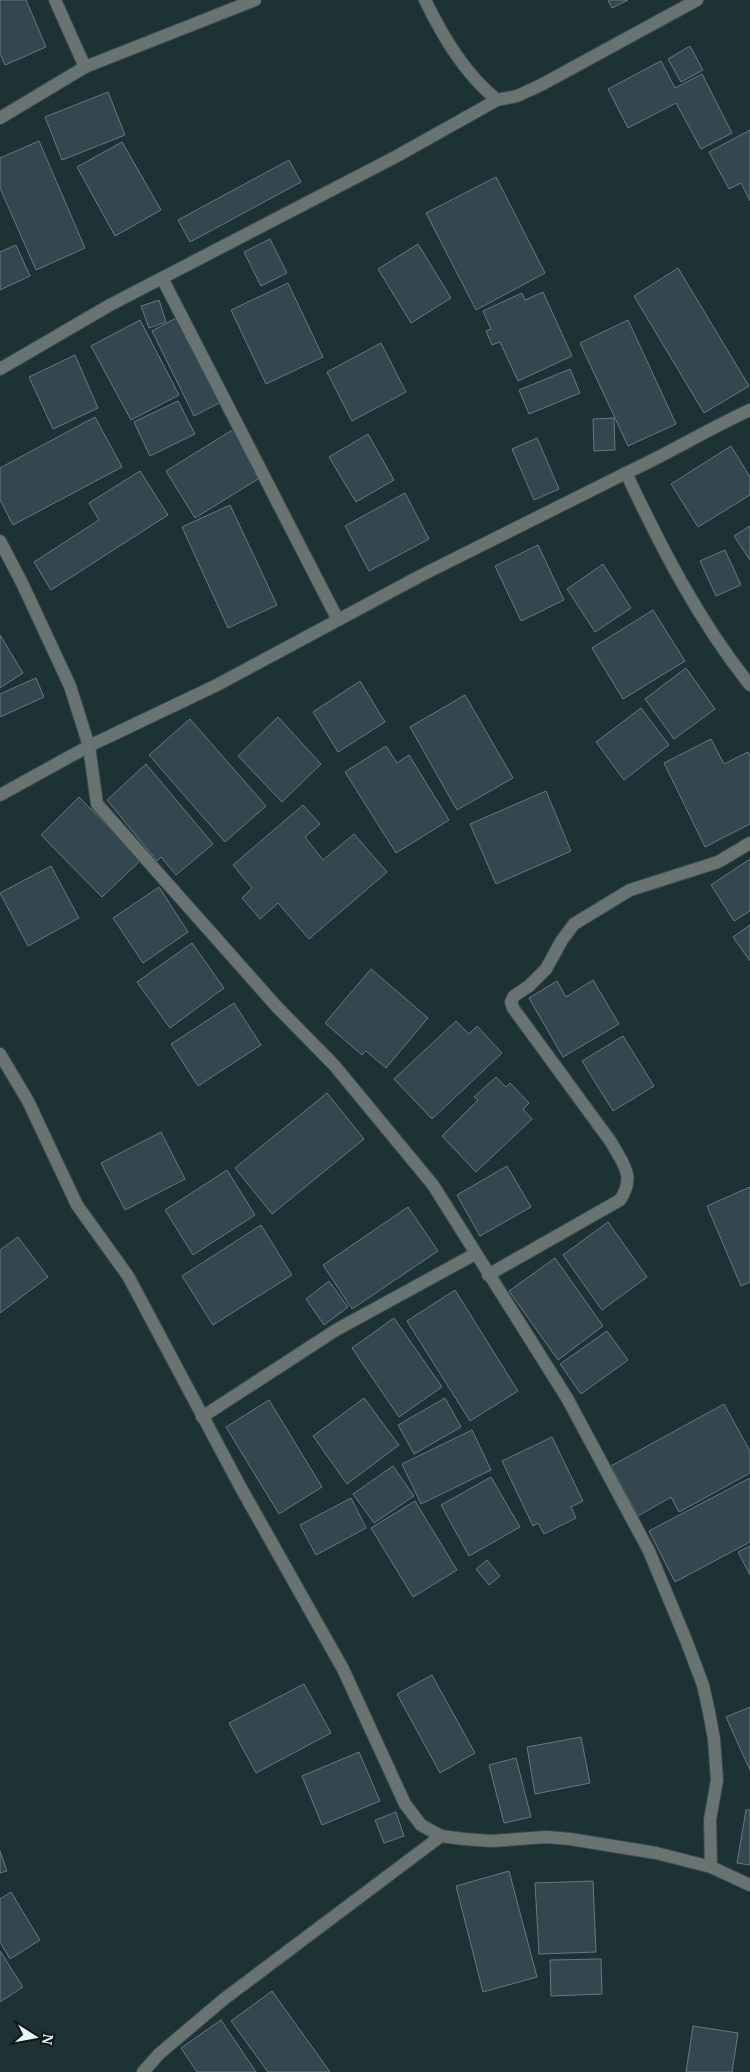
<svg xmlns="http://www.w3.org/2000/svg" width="750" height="2072" viewBox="0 0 750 2072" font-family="'PT Serif',serif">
<rect width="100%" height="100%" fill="#1d3234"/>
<g fill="#34464f" stroke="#667983">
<polygon points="0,0 26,0 46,47 5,65 0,54"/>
<polygon points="608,0 628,0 612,8"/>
<polygon points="690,46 703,70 681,82 668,59"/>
<polygon points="661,61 675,88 702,74 732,133 701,149 676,103 628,128 608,89"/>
<polygon points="108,92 125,135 62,160 45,117"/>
<polygon points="750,130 750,201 741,183 729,189 709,152"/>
<polygon points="39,141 85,248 36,270 0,188 0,158"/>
<polygon points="122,142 161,210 115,236 77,167"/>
<polygon points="289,160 301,182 190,242 178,220"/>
<polygon points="496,177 545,273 476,310 426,213"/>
<polygon points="270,239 287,273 261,286 244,252"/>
<polygon points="418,244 451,298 411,323 378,269"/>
<polygon points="16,245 30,276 0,290 0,252"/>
<polygon points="678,268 749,386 704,413 634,296"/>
<polygon points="288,283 323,357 266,384 231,310"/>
<polygon points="543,292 572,356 518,381 500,342 492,345 486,331 491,329 483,311 522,293 525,300"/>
<polygon points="159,300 166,322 149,328 141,306"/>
<polygon points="178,317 221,402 194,416 152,331"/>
<polygon points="140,320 179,395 131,420 91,346"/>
<polygon points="628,320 676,424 628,446 580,343"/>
<polygon points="381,343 406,392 352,421 327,372"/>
<polygon points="75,355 98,408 53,429 29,377"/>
<polygon points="570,369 580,393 529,414 519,390"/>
<polygon points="178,401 195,434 150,456 134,422"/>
<polygon points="95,417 122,467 13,525 0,500 0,468"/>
<polygon points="614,418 615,450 594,451 593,419"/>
<polygon points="234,429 263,476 195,518 166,471"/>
<polygon points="368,434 394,480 356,502 329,457"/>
<polygon points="537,438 559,489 534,500 512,449"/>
<polygon points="731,446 750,477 750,495 698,527 671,484"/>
<polygon points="140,471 168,515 51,590 34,562 99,520 89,503"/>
<polygon points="405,493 429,539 369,571 345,526"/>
<polygon points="230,505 277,605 228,628 182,527"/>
<polygon points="750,526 750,560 734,536"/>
<polygon points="538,545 564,600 521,621 495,566"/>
<polygon points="725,550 741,585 716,596 700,561"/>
<polygon points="603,564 631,608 595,632 567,589"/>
<polygon points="653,610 685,661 623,699 592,648"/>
<polygon points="0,635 23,673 0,688"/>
<polygon points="686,668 715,709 674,739 645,699"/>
<polygon points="36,678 44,697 0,717 0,694"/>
<polygon points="360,681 385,722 338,752 313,712"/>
<polygon points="465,695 513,778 457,810 410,727"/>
<polygon points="641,708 669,745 624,780 596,742"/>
<polygon points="278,717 321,764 282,802 238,756"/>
<polygon points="190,719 266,806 225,842 149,755"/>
<polygon points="711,739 724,764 748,752 750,756 750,824 705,847 664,763"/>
<polygon points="386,746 397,763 409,755 449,820 396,853 345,772"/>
<polygon points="146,764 213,844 176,875 161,857 157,861 107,800"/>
<polygon points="546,791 571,851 496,884 470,824"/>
<polygon points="79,797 141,860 102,897 41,835"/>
<polygon points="303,805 320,824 305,837 323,860 354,834 387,872 309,939 278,903 260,919 242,898 252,888 233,865"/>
<polygon points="750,859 750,911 734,921 711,885"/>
<polygon points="51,866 79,918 28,946 0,893"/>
<polygon points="159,887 188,932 143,963 113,918"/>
<polygon points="750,925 750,961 733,937"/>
<polygon points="192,943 224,988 170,1028 137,982"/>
<polygon points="371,969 428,1018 386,1068 366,1051 362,1055 325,1023"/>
<polygon points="593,980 619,1024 563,1057 529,998 557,981 566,997"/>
<polygon points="234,1003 261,1045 198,1086 171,1044"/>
<polygon points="456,1021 469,1034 477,1026 502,1053 432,1119 394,1079"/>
<polygon points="623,1036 654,1086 613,1111 582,1061"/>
<polygon points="496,1077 506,1087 510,1083 529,1103 523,1109 532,1119 476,1172 442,1136 478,1100 474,1097"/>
<polygon points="327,1093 364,1139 272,1214 235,1168"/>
<polygon points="161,1132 185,1179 125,1210 101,1163"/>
<polygon points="507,1166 531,1207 480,1236 457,1195"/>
<polygon points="227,1170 255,1215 193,1255 165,1210"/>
<polygon points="750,1187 750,1282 741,1286 707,1206"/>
<polygon points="408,1207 438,1251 352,1309 323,1265"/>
<polygon points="608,1222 647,1277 602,1310 563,1255"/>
<polygon points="261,1225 292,1275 213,1325 182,1276"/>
<polygon points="18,1237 48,1277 0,1313 0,1250"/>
<polygon points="555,1258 603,1326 558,1360 509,1291"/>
<polygon points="329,1281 348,1307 324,1325 306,1299"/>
<polygon points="455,1290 518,1391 470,1421 407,1321"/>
<polygon points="394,1318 442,1387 399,1417 352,1348"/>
<polygon points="607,1331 628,1360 581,1394 560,1364"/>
<polygon points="364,1398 399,1445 347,1484 313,1436"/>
<polygon points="445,1398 461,1427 414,1454 398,1425"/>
<polygon points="269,1400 322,1487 279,1514 226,1427"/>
<polygon points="724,1404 750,1451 750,1473 679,1512 671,1497 638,1516 611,1466"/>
<polygon points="472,1430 491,1470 421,1504 402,1464"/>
<polygon points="552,1437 583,1501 571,1507 576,1518 544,1534 538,1523 533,1526 502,1461"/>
<polygon points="393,1466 414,1496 374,1523 353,1494"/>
<polygon points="491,1477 520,1527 469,1556 441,1505"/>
<polygon points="750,1478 750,1542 675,1582 649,1531"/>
<polygon points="351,1498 366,1528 316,1555 300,1525"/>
<polygon points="415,1501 457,1570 413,1597 371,1528"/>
<polygon points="750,1546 750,1575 738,1552"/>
<polygon points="487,1560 500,1576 489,1585 476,1569"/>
<polygon points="432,1675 475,1753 440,1773 397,1694"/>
<polygon points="304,1684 331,1733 256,1773 229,1723"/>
<polygon points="750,1707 750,1770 726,1717"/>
<polygon points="581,1737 590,1783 535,1794 527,1747"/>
<polygon points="359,1752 380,1801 322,1825 302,1776"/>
<polygon points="516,1758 531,1817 504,1823 489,1765"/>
<polygon points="746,1810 750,1810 750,1865 737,1863"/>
<polygon points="396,1812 404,1836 384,1843 375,1820"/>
<polygon points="0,1851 7,1871 0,1873"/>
<polygon points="509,1871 537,1977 483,1992 456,1886"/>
<polygon points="593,1881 596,1952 539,1954 535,1883"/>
<polygon points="11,1892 40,1940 10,1959 0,1942 0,1899"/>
<polygon points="0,1951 23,1987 0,2002"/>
<polygon points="601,1959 602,1994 551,1996 550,1960"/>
<polygon points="272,1991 330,2072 268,2072 231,2021"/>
<polygon points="221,2020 256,2072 197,2072 181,2048"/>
<polygon points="693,2026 738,2033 732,2072 686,2072"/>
</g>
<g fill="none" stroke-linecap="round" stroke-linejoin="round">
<defs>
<g id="minor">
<polyline points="55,0 85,67 255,0"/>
<path d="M425,0c18,37 40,74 72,100l20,-4 24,-11 156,-85"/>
<polyline points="0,118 85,67"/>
<polyline points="162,278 338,620"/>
<polyline points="0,369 110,305 397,156 497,100"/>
<path d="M750,410c-42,19 -82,44 -124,63 35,74 72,147 124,212"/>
<polyline points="0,541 22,583 70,686 89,746 97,804 277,1007 334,1065 433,1185 567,1398 649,1551 686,1640 703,1685 709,1712 714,1739 717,1780 710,1820 711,1867 750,1885"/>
<polyline points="0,795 89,746 217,685 420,576 626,473"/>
<polyline points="0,1054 28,1101 77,1205 128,1276 241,1488 343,1669 405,1804 421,1825 441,1836 464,1839 491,1841 547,1837 570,1839 656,1853 711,1867"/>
<path d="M488,1275l132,-75c16,-24 3,-36 -9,-58l-98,-134 -2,-6 3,-6 15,-10 17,-17 16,-29 12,-16 56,-34 88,-28 32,-19"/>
<polyline points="202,1417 336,1330 475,1254"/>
<polyline points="143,2072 159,2054 224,1999 441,1836"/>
</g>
</defs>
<use href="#minor" stroke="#394d4f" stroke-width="14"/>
<use href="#minor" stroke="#697371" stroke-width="12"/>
</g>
<g transform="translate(35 2037) rotate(101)" stroke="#0f1819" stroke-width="4" paint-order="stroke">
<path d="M0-4L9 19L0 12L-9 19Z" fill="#e8f4f6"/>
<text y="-8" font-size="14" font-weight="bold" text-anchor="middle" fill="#e8f4f6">N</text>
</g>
</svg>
